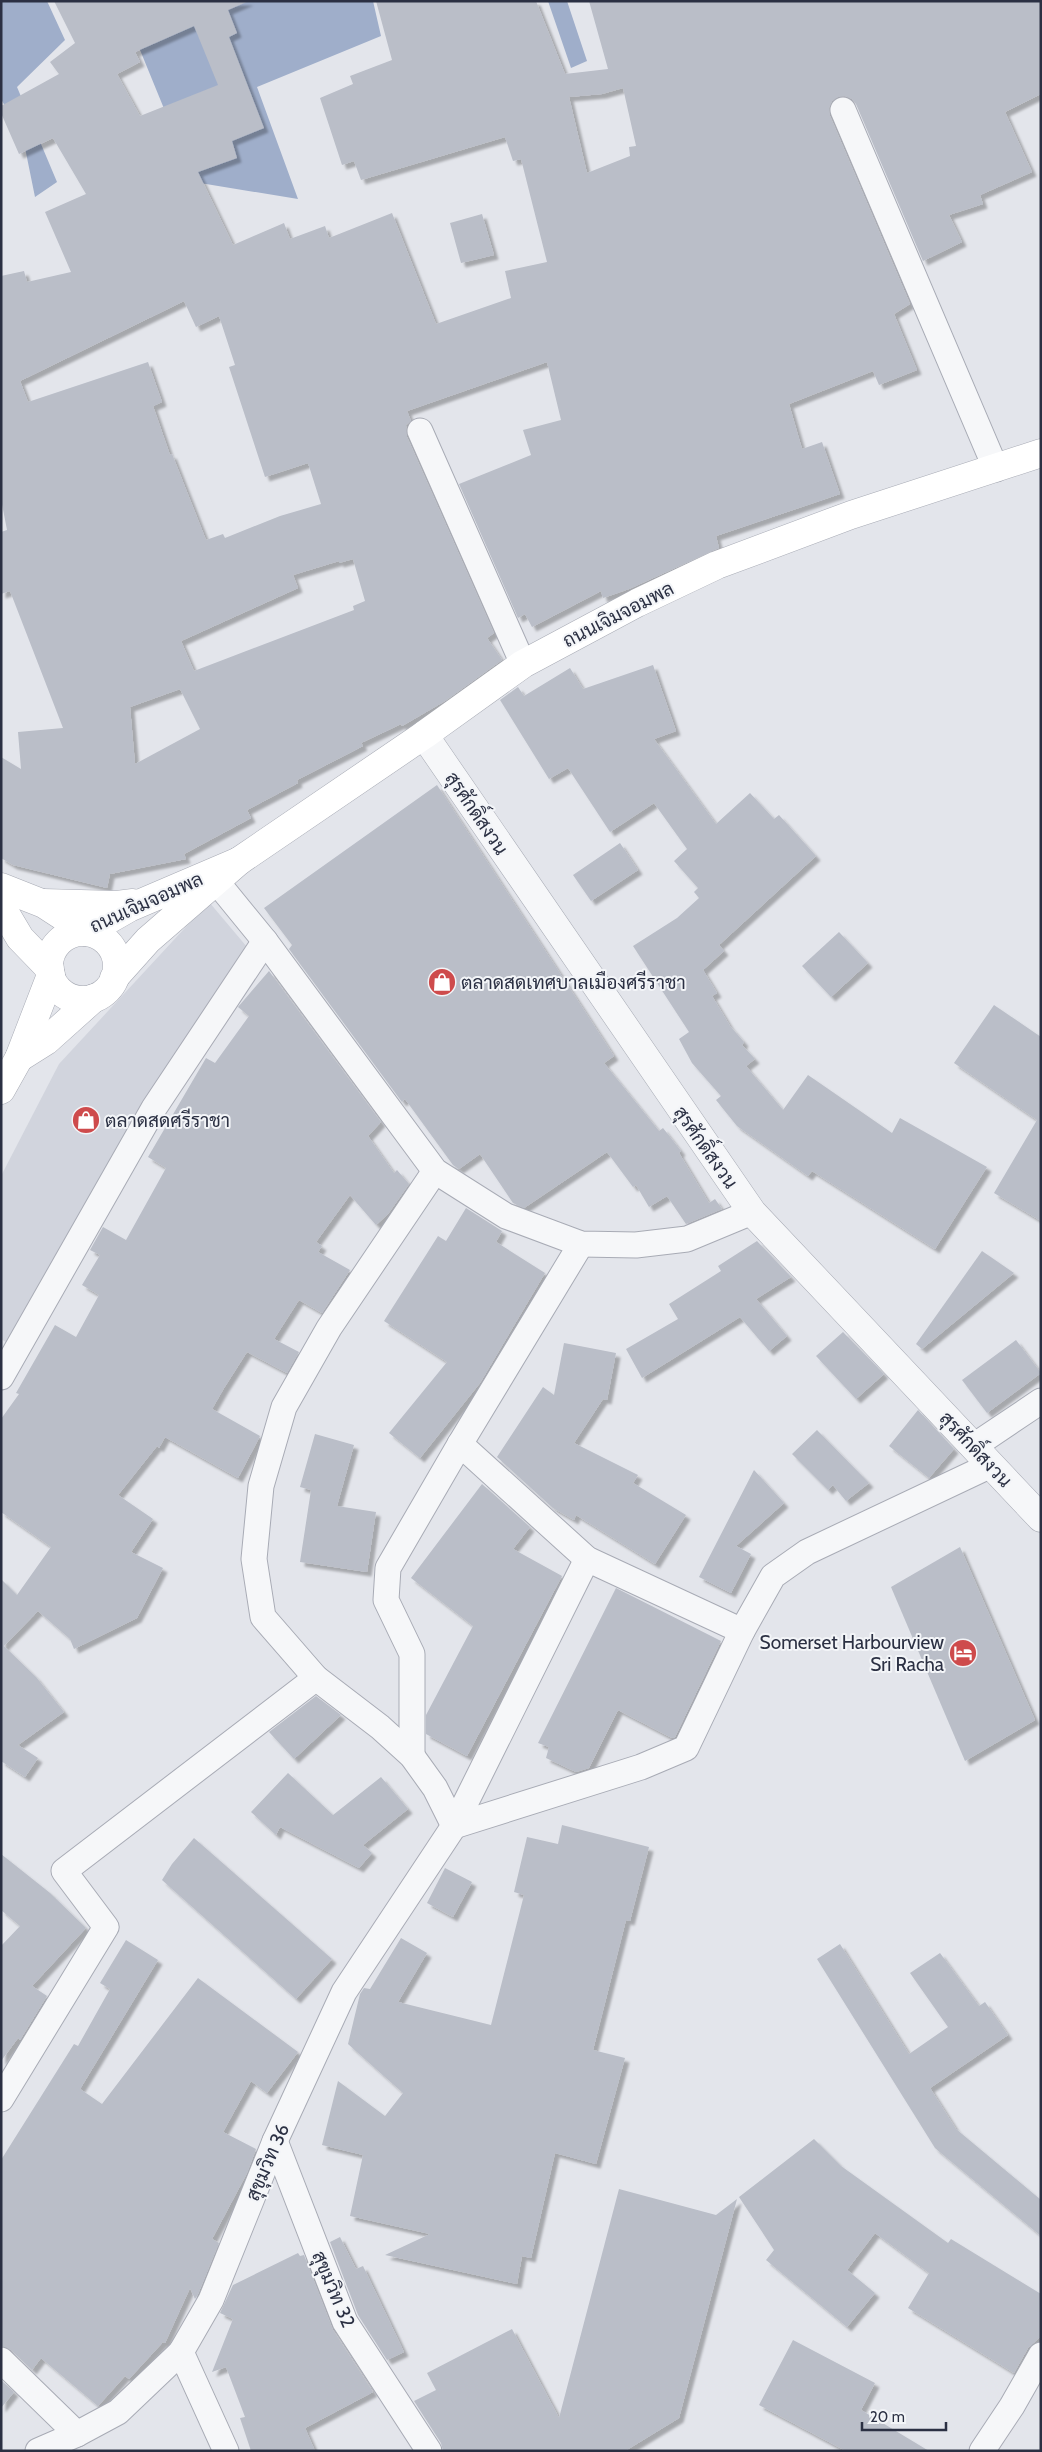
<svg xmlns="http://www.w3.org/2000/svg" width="1042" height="2452" viewBox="0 0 1042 2452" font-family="Cabin,Sarabun,sans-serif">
<defs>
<filter id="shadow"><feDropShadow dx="4.5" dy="4.5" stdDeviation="1" flood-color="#0004"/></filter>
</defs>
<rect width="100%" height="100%" fill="#e3e5eb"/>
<polygon fill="#d1d4dd" points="209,902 247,947 6,1342 1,1339 1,1176 59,1064"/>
<g fill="#9faeca">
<polygon points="1,1 47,1 65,40 17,87 57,182 35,197 23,138 1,99"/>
<polygon points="120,1 373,1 381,36 257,87 298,199 194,182"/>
<polygon points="548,1 567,1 587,61 571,68"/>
</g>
<g fill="#babec8" fill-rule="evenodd" filter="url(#shadow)">
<path d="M54,1h195l-21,9 9,23 -8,4 35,91 -32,13 5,17 -39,14 35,73 51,-22 6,16 35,-13 4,12 63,-25 44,111 75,-26 -6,-27 42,-9 -26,-103 -8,2 -8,-24 -144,43 -7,-19 -12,4 -22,-67 33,-14 -3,-8 42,-16 -16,-59h160l29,73 43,-5 -19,-68h452v93l-36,18 27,60 -52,23 3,9 -34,11 13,27 -39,19 -67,-157 -4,-5 -7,-3 -7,1 -6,4 -3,7 1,8 80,188 -16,10 23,56 -38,15 -6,-14 -84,33 13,45 20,-7 18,52 -124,42 3,12 -90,41 -26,9 -2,-7 -69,36 -7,-13 -7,4 -59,-134 72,-29 -8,-25 38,-10 -14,-58 -140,49 4,10 -5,4 1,12 87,196 -7,5 15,22 -57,41 -43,25 -1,-2 -40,19 2,3 -66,34 1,3 -51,27 4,8 -67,36 2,5 -76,15 -3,14 -94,-23 -12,-7v-101l20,12 -3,-37 45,-4 -53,-137 -9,3v-62l6,-2 -6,-31v-223l23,-5 3,11 44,-10 -26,-60 41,-18 -33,-56 -34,16 -18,-41v-7l58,-32 -9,-12 25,-19zM194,26l24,59 -78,31 -23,-42 23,-12 -5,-10zM623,88l13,58 -7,1 1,9 -43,17 -18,-76 33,-3zM184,301l12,26 23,-11 16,49 -6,2 36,110 43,-14 13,41 -41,12 -55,22 -2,-4 -17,6 -34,-86 -2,1 -17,-49 9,-4 -14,-40 -120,40 -8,-21zM353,559l12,42 -12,5 1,4 -160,61 -13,-30 117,-53 -5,-13 46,-14v2zM180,689l20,40 -65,35 -5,-57z"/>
<polygon points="482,214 494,255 461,263 450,223"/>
<polygon points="653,665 676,731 654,739 716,824 750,793 774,819 779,815 816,856 719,945 724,951 703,970 717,993 712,996 730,1026 744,1042 742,1045 755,1059 746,1066 783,1110 808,1075 892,1133 900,1118 987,1167 935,1249 812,1171 808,1176 737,1126 716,1100 721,1096 692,1063 679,1039 689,1032 633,946 677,918 699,898 694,892 698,888 674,861 687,849 654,803 610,832 568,768 549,779 500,700 518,687 524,696 570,668 583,689"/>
<polygon points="437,785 614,1056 604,1063 659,1131 663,1128 681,1151 679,1153 709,1203 715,1199 722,1209 686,1224 667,1196 649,1207 636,1185 633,1187 607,1152 524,1208 513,1203 480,1154 459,1169 453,1165 405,1099 402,1102 289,949 292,945 264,908"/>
<polygon points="620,843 638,870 591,901 573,875"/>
<polygon points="839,932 868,963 831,997 802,966"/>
<polygon points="269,971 381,1122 368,1136 394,1173 397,1170 409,1184 388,1214 376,1225 350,1195 316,1242 322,1246 318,1252 350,1270 322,1313 299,1300 274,1339 299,1352 287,1373 247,1352 224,1388 212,1409 260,1436 238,1478 165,1437 159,1448 157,1446 118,1495 153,1519 131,1552 163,1568 137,1618 74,1649 70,1639 38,1611 4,1646 36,1677 64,1712 18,1745 38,1758 25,1777 1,1761 1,1579 17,1595 51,1547 1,1512 1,1419 19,1394 16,1393 55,1325 76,1337 99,1295 82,1285 100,1255 90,1250 103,1227 126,1240 166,1168 148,1157 206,1058 215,1063 249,1016 238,1007"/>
<polygon points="994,1005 1041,1037 1041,1221 994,1193 1037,1120 954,1063"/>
<polygon points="466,1208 502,1231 496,1242 545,1273 480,1383 420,1458 389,1433 447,1362 384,1321 438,1236 446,1241"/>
<polygon points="757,1241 791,1277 756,1299 787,1336 769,1351 740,1317 642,1378 626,1349 678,1319 669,1304 721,1271 718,1266"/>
<polygon points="982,1251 1014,1273 922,1349 916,1344"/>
<polygon points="843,1332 884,1374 856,1399 816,1356"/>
<polygon points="1016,1340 1041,1373 987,1413 962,1380"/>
<polygon points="564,1343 616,1353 607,1400 603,1399 574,1443 638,1475 633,1483 686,1515 655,1564 576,1515 574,1520 553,1508 497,1457 543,1387 554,1395"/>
<polygon points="918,1410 954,1449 929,1478 889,1446"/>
<polygon points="817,1430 869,1483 846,1501 833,1485 828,1490 792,1454"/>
<polygon points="315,1434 354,1445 337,1506 376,1512 367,1572 300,1562 311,1490 300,1487"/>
<polygon points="754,1470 784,1503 736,1546 751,1554 731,1593 699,1577"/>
<polygon points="482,1484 530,1527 513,1549 562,1576 467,1756 426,1734 426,1715 473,1626 411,1578"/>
<polygon points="960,1547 1035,1720 965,1761 891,1587"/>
<polygon points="616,1588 721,1641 675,1737 672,1738 618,1710 589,1768 576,1772 546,1758 549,1747 538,1743"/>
<polygon points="316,1696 341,1715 294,1759 269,1732"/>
<polygon points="288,1773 333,1815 381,1777 408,1809 363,1845 372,1853 359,1868 280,1827 276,1835 251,1812"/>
<polygon points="562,1825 649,1847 630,1921 626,1920 593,2050 625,2058 596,2164 555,2153 531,2258 522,2256 517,2284 385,2255 430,2234 350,2216 363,2155 322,2145 338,2081 385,2116 403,2093 348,2044 360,1994 364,1988 370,1989 401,1938 427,1953 398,2002 491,2025 524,1895 514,1892 527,1837 558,1844"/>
<polygon points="194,1838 332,1959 296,1999 162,1880 172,1864"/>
<polygon points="1,1854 50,1893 86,1928 32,1986 47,1996 20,2040 18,2038 1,2061 1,1946 20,1926 1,1910"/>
<polygon points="445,1868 472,1882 453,1917 427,1903"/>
<polygon points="126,1940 158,1960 80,2089 102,2104 198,1978 298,2052 267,2093 251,2081 223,2132 256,2149 247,2173 212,2239 219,2243 198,2294 195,2299 190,2288 165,2343 163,2342 129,2379 125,2376 98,2406 41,2358 32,2370 11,2350 1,2346 1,2160 74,2044 78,2046 110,1989 100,1983"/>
<polygon points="840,1944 909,2054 948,2027 910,1973 940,1953 979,2006 985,2002 1008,2035 930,2088 956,2129 1041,2200 1041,2236 935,2148 817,1959"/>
<polygon points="814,2139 841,2166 948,2243 951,2239 1041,2294 1041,2336 1028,2348 1014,2373 908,2308 929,2273 875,2233 847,2270 875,2293 847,2327 766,2260 774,2250 739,2197"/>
<polygon points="619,2189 716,2215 737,2199 679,2418 625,2451 443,2451 441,2443 414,2401 436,2390 427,2373 512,2329 559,2418"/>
<polygon points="340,2237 356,2269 363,2266 404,2352 387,2360 358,2315 330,2242"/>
<polygon points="298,2253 300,2256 304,2255 333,2330 373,2392 305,2428 315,2451 251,2451 240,2418 245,2417 226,2367 212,2372 233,2319 220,2313 233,2285"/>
<polygon points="793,2340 875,2383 861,2410 929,2451 846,2451 759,2405"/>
<polygon points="1,2380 14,2392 1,2408"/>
</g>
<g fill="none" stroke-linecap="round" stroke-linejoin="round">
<defs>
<g id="minor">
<polyline points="843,110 996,469"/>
<polyline points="420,431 523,664"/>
<polyline points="216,881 265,941 435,1171 506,1216 581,1244 636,1245 687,1239 752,1212"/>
<polyline points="435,1171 329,1328 284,1407 261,1486 254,1559 263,1617 316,1678 380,1727 412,1756 435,1788 454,1826"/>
<polyline points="1,1377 154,1108 265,941"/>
<polyline points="460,1444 587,1559 742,1631"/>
<polyline points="974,1446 1041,1401"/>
<polyline points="412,1756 412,1654 386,1600 388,1568 460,1444 581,1244"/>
<polyline points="454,1826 641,1767 686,1748 742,1631 773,1576 807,1552 991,1465"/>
<polyline points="1,2099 106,1927 64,1871 316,1678"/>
<polyline points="275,2141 345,2322 429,2451"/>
<polyline points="181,2352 226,2451"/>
<polyline points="1,2360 77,2434"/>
<polyline points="38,2451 77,2434 118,2412 181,2352 211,2300 275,2141 344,1992 454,1826 587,1559"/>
<polyline points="982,2451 1012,2406 1041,2355"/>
</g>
<polyline id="tertiary" points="424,735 752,1212 1041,1518"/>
<g id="secondary">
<polyline points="239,861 424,735 523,664 637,603 717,565 851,515 1041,453"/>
<polyline points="1,887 44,904 87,932 129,908 239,861 148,940 114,978"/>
<polyline points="43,903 117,905 133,903"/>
<polyline points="1,906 20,938 50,969"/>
<circle cx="83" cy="966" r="34"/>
<polyline points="19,1058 46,1041 94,998"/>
<polyline points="1,1090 19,1058 51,975"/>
</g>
</defs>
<use href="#minor" stroke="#a8abb5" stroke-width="27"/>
<use href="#tertiary" stroke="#a8abb5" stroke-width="29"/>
<use href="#secondary" stroke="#a8abb5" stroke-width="29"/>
<use href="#minor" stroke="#f6f7f9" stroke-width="25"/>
<use href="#tertiary" stroke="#f6f7f9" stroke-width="28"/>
<use href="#secondary" stroke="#fff" stroke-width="28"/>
</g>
<defs>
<symbol id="shop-disc" viewBox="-11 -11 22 22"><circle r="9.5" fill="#ce4b4c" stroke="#f3f5f8"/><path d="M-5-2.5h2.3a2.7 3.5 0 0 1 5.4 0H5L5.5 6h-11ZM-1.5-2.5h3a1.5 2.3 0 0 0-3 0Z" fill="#fff"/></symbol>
<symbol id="hotel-disc" viewBox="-11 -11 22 22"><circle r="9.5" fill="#ce4b4c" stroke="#f3f5f8"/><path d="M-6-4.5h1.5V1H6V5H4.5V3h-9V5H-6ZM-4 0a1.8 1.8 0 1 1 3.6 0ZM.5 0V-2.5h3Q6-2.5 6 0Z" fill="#fff"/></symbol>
</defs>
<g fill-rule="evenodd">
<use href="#shop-disc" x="426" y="966" width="32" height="32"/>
<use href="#shop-disc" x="70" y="1104" width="32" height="32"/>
<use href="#hotel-disc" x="947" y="1637" width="32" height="32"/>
</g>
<g text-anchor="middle" stroke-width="4" stroke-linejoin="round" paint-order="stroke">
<g font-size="19" fill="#2b3043" stroke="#f3f5f8">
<text transform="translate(618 614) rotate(-27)" y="7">ถนนเจิมจอมพล</text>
<text transform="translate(477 813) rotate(56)" y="7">สุรศักดิ์สงวน</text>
<text transform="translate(146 902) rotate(-24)" y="7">ถนนเจิมจอมพล</text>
<text transform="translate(706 1147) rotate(55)" y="7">สุรศักดิ์สงวน</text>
<text transform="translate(976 1449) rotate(47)" y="7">สุรศักดิ์สงวน</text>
<text transform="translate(267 2162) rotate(-67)" y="7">สุขุมวิท 36</text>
<text transform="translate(334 2289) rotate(67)" y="7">สุขุมวิท 32</text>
</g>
<g font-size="19" fill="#2b3043" stroke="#f3f5f8" text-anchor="start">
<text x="461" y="989">ตลาดสดเทศบาลเมืองศรีราชา</text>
<text x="105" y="1127">ตลาดสดศรีราชา</text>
<text x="944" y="1649" text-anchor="end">Somerset Harbourview<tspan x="944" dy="22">Sri Racha</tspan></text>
</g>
</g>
<rect width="1042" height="2452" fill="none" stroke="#2b3043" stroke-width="5"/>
<path d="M862 2422v8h84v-8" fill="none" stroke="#2b3043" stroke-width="2.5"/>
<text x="870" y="2422" font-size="15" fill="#2b3043" stroke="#f3f5f8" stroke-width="4" paint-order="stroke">20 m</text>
</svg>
